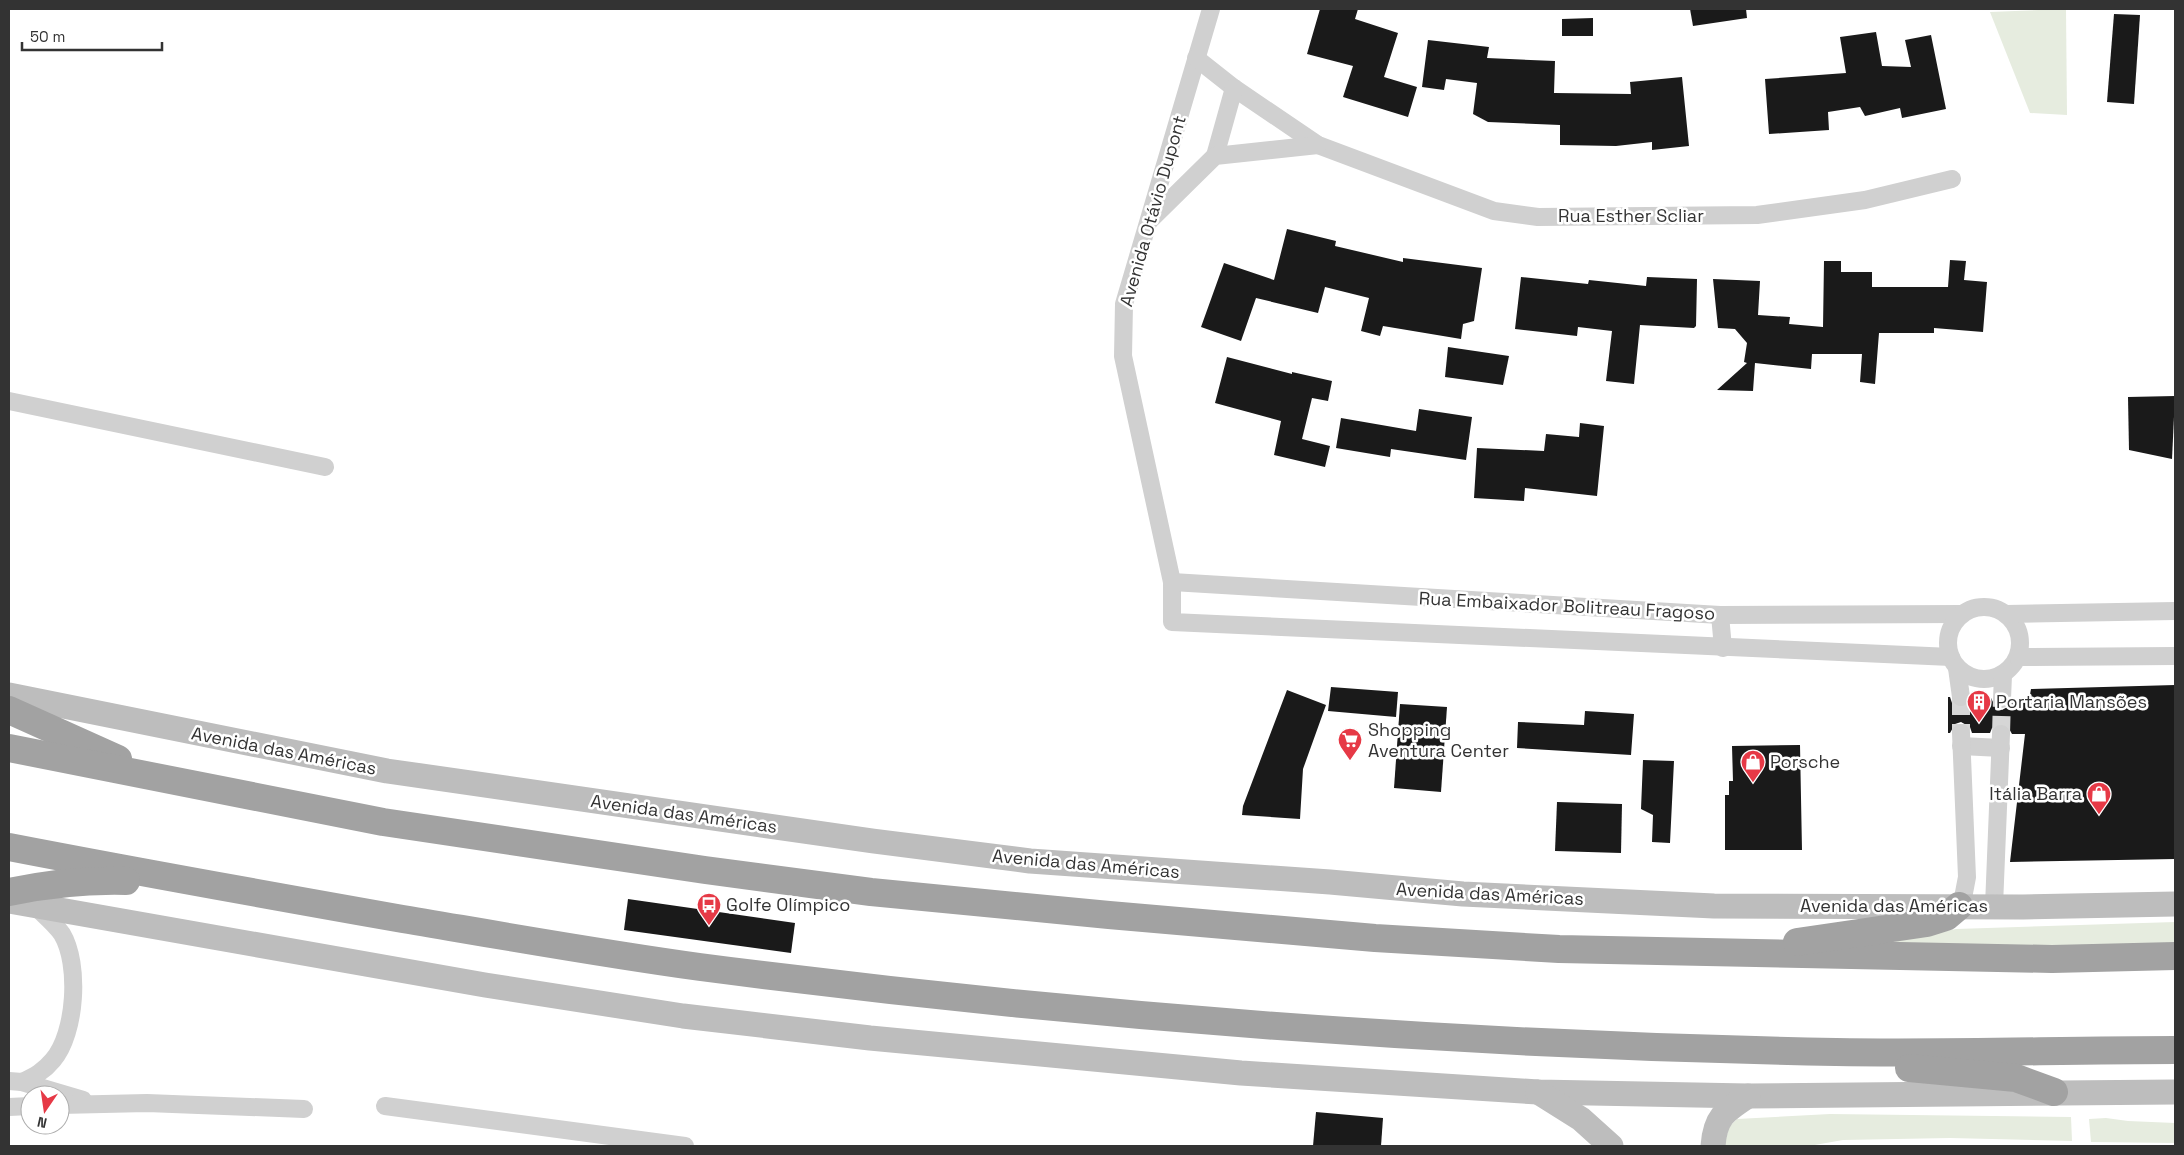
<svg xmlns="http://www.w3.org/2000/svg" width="2184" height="1155" viewBox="0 0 2184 1155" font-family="'Space Grotesk',sans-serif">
<rect width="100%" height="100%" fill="#fff"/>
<g fill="#e6ecdf">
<polygon points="2066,9 2067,115 2030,113 1990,12"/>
<polygon points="2175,922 2175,944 1857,949 1956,929"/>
<polygon points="1830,1114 2071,1117 2072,1141 1950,1138 1843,1140 1809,1146 1724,1146 1729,1127 1737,1119"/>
<polygon points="2106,1118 2128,1121 2175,1123 2175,1143 2091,1142 2089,1119"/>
</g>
<g fill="#1a1a1a">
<polygon points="1320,9 1358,9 1355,19 1398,33 1384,77 1417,87 1408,117 1343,97 1353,66 1307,54"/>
<polygon points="1690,9 1746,9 1747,18 1693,26"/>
<polygon points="2114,14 2140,15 2134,104 2107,102"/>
<polygon points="1593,18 1593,36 1562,36 1562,19"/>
<polygon points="1876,32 1882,66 1911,67 1905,40 1931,35 1946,109 1902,118 1900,108 1865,116 1860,107 1828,112 1829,130 1769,134 1765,79 1846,73 1840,37"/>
<polygon points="1428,40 1489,47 1487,58 1555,61 1554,93 1631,94 1630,82 1682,77 1689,146 1652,150 1652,142 1616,146 1560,145 1560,125 1488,122 1473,114 1477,83 1446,79 1444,90 1422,87"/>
<polygon points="1287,229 1336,241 1335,246 1403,262 1403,258 1482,268 1474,321 1463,324 1461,339 1383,326 1380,336 1361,331 1369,298 1325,287 1318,313 1256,298 1241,341 1201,327 1224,263 1274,280"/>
<polygon points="1950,260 1966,261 1964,280 1987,282 1983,332 1934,328 1934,333 1879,333 1875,384 1860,382 1862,354 1812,354 1811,369 1755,363 1753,391 1717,390 1747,363 1744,362 1747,343 1735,329 1718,328 1713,279 1760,281 1758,315 1790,317 1789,324 1823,327 1824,261 1841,261 1841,272 1872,272 1872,287 1948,287"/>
<polygon points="1521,277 1588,284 1589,280 1646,286 1647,277 1697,279 1696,326 1694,328 1640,325 1634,384 1606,381 1612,331 1578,327 1577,336 1515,329"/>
<polygon points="1448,347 1509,356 1503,385 1445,377"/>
<polygon points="1227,357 1292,374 1292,372 1332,381 1328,401 1312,398 1302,439 1330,446 1325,467 1274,455 1281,421 1215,403"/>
<polygon points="2175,396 2172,459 2129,450 2128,397"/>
<polygon points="1419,409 1472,417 1466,460 1391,449 1390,457 1336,448 1341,418 1416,431"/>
<polygon points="1580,423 1604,426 1597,496 1525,488 1524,501 1474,498 1477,448 1544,451 1546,434 1579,437"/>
<polygon points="2175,685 2175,859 2010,862 2025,734 2012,734 2007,725 2001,723 1992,728 1990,733 1972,733 1970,727 1961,722 1955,724 1950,733 1948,733 1948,697 1950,697 1952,703 1957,707 1962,708 1968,705 1971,698 1991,698 1996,708 2002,710 2011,705 2013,699 2029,700 2031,689"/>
<polygon points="1331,687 1398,692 1396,717 1328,711"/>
<polygon points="1287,690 1326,705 1303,769 1300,819 1242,815 1243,806"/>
<polygon points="1400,704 1447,707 1441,792 1394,788"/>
<polygon points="1585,711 1634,714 1631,755 1517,748 1518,722 1584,725"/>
<polygon points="1800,745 1802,850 1725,850 1725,795 1729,795 1729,781 1733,781 1732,746"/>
<polygon points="1643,760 1674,761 1670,843 1652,842 1653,815 1641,809"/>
<polygon points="1557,802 1622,804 1621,853 1555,851"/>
<polygon points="628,899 795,923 791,953 624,930"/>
<polygon points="1316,1112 1383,1118 1381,1146 1313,1146"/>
</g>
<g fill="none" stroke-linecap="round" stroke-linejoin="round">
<g stroke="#d6d6d6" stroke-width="18" stroke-dasharray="18 9" stroke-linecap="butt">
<polyline points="1961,697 1961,733"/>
<polyline points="2001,734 2002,699"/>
</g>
<g stroke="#d0d0d0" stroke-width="18">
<polyline points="1211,9 1124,304 1123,356 1172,582 1172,622 1951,657"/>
<polyline points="1196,58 1234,88 1318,145 1494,211 1538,217 1757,215 1865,200 1952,179"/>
<polyline points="1215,156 1234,88"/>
<polyline points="1149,221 1215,156 1318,145"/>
<polyline points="9,401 325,467"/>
<polyline points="1172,582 1720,615 1962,614"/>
<circle cx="1984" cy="643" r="36"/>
<polyline points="2007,614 2175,611"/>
<polyline points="1720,615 1723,648"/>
<polyline points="2018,657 2175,656"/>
<polyline points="1957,668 1961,697"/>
<polyline points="2002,699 2003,675"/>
<polyline points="1961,746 2001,748"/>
<polyline points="1959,906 1963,898 1967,877 1961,733"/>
<polyline points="1994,906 2001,734"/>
<polyline points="9,1081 22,1082 83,1100"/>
<path d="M22,1082c13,-6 22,-11 31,-22 23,-27 27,-96 9,-126 -7,-10 -18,-19 -27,-28"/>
<polyline points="60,1105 147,1103 304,1109"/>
<polyline points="385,1106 685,1146"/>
<polyline points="9,1107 30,1106"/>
</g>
<g stroke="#bdbdbd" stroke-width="25">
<polyline points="9,695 387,771 873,841 1030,861 1330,882 1463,894 1714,906 2023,907 2175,904"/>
<polyline points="9,901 485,985 683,1016 870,1038 1241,1073 1538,1092 1748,1096 2175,1092"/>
<polyline points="1538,1092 1581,1119 1611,1146"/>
<path d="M1713,1146c2,-29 12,-35 35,-50"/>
</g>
<g stroke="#a2a2a2" stroke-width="28">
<polyline points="9,710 118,759"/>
<polyline points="9,748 383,822 705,870 871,892 1109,915 1375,938 1559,949 2052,959 2175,956"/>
<path d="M9,847c129,25 258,48 388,71 101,17 201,35 303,49 376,49 756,78 1136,85 113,2 226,-2 339,-2"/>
<path d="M9,892c39,-8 78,-12 117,-11"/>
<polyline points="1797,942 1927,923 1946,917 1959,906"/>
<polyline points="1909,1068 2016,1078 2054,1092"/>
</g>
</g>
<defs>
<symbol id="building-pin" viewBox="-11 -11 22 30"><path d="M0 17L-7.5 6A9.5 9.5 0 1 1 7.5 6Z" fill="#e63946" stroke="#fff"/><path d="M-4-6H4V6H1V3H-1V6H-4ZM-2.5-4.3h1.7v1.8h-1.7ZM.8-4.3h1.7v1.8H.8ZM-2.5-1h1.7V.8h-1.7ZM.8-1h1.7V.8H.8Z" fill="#fff"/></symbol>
<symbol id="supermarket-pin" viewBox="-11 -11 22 30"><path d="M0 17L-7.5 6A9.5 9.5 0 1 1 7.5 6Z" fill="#e63946" stroke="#fff"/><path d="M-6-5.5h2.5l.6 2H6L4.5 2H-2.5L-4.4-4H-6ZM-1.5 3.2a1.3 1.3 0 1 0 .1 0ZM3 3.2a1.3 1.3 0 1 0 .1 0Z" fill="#fff"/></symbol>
<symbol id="shop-pin" viewBox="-11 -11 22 30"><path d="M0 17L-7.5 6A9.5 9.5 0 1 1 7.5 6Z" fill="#e63946" stroke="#fff"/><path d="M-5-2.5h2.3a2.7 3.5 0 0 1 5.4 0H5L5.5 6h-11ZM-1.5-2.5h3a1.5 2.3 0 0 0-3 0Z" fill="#fff"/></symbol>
<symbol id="bus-pin" viewBox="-11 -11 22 30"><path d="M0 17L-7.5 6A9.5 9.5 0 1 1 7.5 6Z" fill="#e63946" stroke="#fff"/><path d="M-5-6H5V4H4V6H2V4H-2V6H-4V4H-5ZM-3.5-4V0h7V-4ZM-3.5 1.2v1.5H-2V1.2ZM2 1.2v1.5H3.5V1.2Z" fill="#fff"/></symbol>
</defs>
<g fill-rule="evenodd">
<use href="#building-pin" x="1965" y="688" width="28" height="38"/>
<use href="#supermarket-pin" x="1336" y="726" width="28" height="38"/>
<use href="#shop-pin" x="1739" y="748" width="28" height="38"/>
<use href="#shop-pin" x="2085" y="780" width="28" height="38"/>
<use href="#bus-pin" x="695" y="891" width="28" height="38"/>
</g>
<g text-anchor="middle" stroke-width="5" stroke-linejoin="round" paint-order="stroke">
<g font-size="18" fill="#333" stroke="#fff">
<text transform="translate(1153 211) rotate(-74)" y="6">Avenida Otávio Dupont</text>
<text x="1631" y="222">Rua Esther Scliar</text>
<text transform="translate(1567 606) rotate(3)" y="6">Rua Embaixador Bolitreau Fragoso</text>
<text transform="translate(284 751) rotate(11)" y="6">Avenida das Américas</text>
<text transform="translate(684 814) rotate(8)" y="6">Avenida das Américas</text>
<text transform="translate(1086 864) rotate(5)" y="6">Avenida das Américas</text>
<text transform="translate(1490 894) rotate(3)" y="6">Avenida das Américas</text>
<text x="1894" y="912">Avenida das Américas</text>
</g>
<g font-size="18" fill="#333" stroke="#fff" text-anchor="start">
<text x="1996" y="708">Portaria Mansões</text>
<text x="1368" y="736">Shopping<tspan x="1368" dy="21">Aventura Center</tspan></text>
<text x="1770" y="768">Porsche</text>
<text x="2082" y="800" text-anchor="end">Itália Barra</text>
<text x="726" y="911">Golfe Olímpico</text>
</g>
</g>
<rect width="2184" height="1155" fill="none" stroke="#333333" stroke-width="20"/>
<g transform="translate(45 1110) rotate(193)"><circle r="24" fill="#ffffff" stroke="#adadad"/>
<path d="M0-4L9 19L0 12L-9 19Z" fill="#e63946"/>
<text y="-8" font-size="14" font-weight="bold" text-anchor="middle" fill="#333333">N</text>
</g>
<path d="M22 42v8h140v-8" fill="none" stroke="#333333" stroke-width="2.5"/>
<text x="30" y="42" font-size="15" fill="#333333" stroke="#ffffff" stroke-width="4" paint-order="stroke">50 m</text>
</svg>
